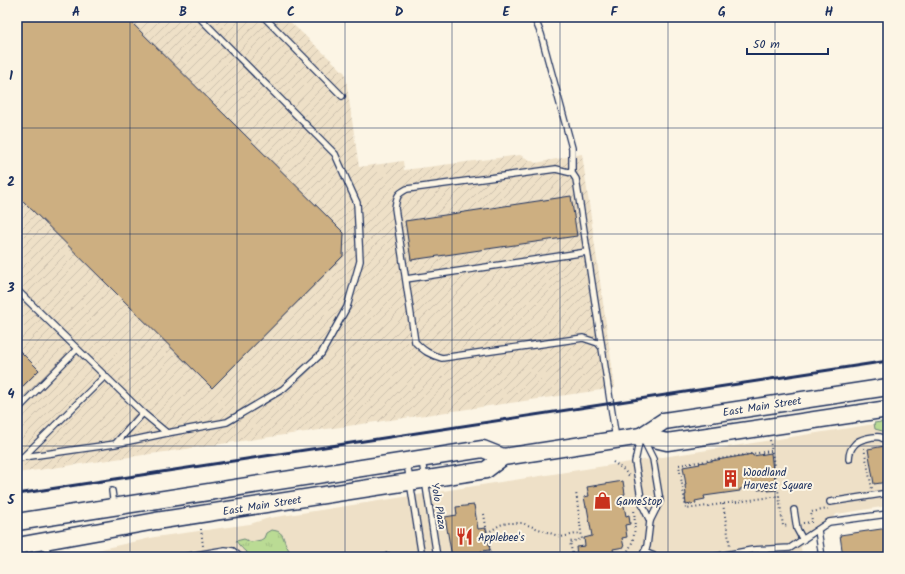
<svg xmlns="http://www.w3.org/2000/svg" width="905" height="574" viewBox="0 0 905 574" font-family="Kalam,sans-serif">
<defs>
<pattern id="industrial-furrows" width="10" height="10" patternUnits="userSpaceOnUse"><rect width="10" height="10" fill="#eee0c7"/><path d="M-1 1l2-2M0 10L10 0M9 11l2-2" fill="none" stroke="#ccc0ad"/></pattern>
<pattern id="grass-tufts" width="24" height="20" patternUnits="userSpaceOnUse"><rect width="24" height="20" fill="#badb94"/><path d="M3 7l-1-3M5 7V3M7 7l1-3M15 17l-1-3M17 17v-4M19 17l1-3" fill="none" stroke="#9fbc82"/></pattern>
</defs>
<rect width="100%" height="100%" fill="#fcf5e5"/>
<filter id="ink" filterUnits="userSpaceOnUse"><feTurbulence type="fractalNoise" baseFrequency=".025" numOctaves="2"/><feDisplacementMap in="SourceGraphic" scale="8" xChannelSelector="R" yChannelSelector="G"/><feConvolveMatrix kernelMatrix="1 2 1 2 8 2 1 2 1" color-interpolation-filters="sRGB"/></filter>
<g filter="url(#ink)">
<polygon fill="#eee0c7" points="888,422 888,506 837,514 801,547 802,557 66,557 155,537 250,524 269,518"/>
<polygon fill="url(#industrial-furrows)" points="17,17 285,17 345,73 359,167 403,161 404,170 520,155 536,163 582,154 615,388 17,473"/>
<g fill="url(#grass-tufts)" stroke="#6a8579">
<polygon points="888,421 888,434 886,432 875,429 874,423"/>
<path d="M271,530c12,1 11,5 15,15 2,4 5,8 7,12h-39c-8,-4 -13,-9 -18,-16l8,-2 7,3 10,-2 3,-2 2,-5z"/>
</g>
<g fill="#cdaf81" stroke="#1b2f5e">
<polygon points="17,17 126,17 344,233 343,256 212,388 17,195"/>
<polygon points="571,196 577,236 411,260 405,221"/>
<polygon points="17,348 39,370 17,392"/>
<polygon points="885,446 886,447 888,456 888,482 874,484 868,449"/>
<polygon points="771,453 773,471 774,471 777,490 768,491 768,489 758,490 758,487 740,489 740,491 704,496 705,499 695,501 696,503 686,505 685,495 686,495 685,485 686,485 683,467 700,464 699,463 741,456 752,454 753,456"/>
<polygon points="623,481 625,494 622,495 626,516 629,515 630,524 625,525 627,537 622,538 624,547 613,549 615,557 577,557 576,547 585,546 584,538 592,536 587,507 586,507 584,497 589,496 587,487"/>
<polygon points="474,505 478,529 486,528 490,550 481,551 482,557 452,557 445,517 457,515 456,507"/>
<polygon points="888,528 888,557 843,557 840,535"/>
</g>
<g fill="none" stroke-linecap="round" stroke-linejoin="round">
<defs>
<g id="lane">
<polyline points="264,17 342,96"/>
<polyline points="534,17 541,34 572,148 572,173"/>
<polyline points="406,279 587,252"/>
<polyline points="17,290 143,413 167,433 115,444 17,458"/>
<path d="M602,348l-26,-169 -4,-6 -16,-4 -149,20c-10,5 -10,7 -12,19l20,134c9,9 15,13 27,16l141,-20 15,5 4,5 14,91"/>
<polyline points="17,410 77,349"/>
<polyline points="167,433 227,422 283,389 321,354 347,307 360,261 357,203 335,154 199,17"/>
<polyline points="640,438 635,462 642,504 650,521"/>
<polyline points="116,443 143,413"/>
<polyline points="23,457 105,376"/>
<path d="M849,459c0,-5 2,-11 6,-15 4,-5 19,-8 25,-7 4,1 6,3 8,6"/>
<polyline points="422,460 437,557"/>
<polyline points="407,463 422,557"/>
<polyline points="112,491 114,506"/>
<polyline points="830,502 888,493"/>
<polyline points="794,510 797,529 803,540"/>
<polyline points="818,530 822,557"/>
<polyline points="45,541 48,557"/>
<polyline points="644,552 657,557"/>
<polyline points="184,557 225,550 233,551 240,557"/>
<polyline points="388,557 388,556"/>
<polyline points="642,557 647,546 650,521 660,501 653,459 643,439"/>
<polyline points="714,557 752,550 790,548 829,522 888,514"/>
</g>
<g id="secondary">
<polyline points="641,436 664,421 888,387"/>
<polyline points="17,522 483,449 503,457"/>
<polyline points="17,546 156,521 486,470 503,457 641,436 667,442 888,409"/>
</g>
</defs>
<use href="#lane" stroke="#1b2f5e" stroke-width="8"/>
<use href="#secondary" stroke="#1b2f5e" stroke-width="19"/>
<g stroke="#1b2f5e" stroke-width="2" stroke-dasharray="1 3" stroke-linecap="butt">
<polyline points="770,440 779,496"/>
<polyline points="864,448 872,489"/>
<polyline points="771,451 679,465 686,509 779,496 783,526 789,525"/>
<polyline points="613,462 624,470 629,476"/>
<polyline points="723,504 730,546"/>
<polyline points="484,514 491,557"/>
<polyline points="803,523 812,522 811,512 828,509"/>
<polyline points="201,529 203,546"/>
<polyline points="487,533 500,525 507,523 522,523 561,537 581,533"/>
<polyline points="573,557 570,542 582,539 576,492"/>
<path d="M623,557c14,-15 12,-31 11,-49"/>
</g>
<use href="#lane" stroke="#fcf5e5" stroke-width="5.5"/>
<use href="#secondary" stroke="#fcf5e5" stroke-width="16"/>
<polyline stroke="#1b2f5e" stroke-width="3" points="17,494 888,361"/>
</g>
</g>
<path fill="none" stroke="#1b2f5e" stroke-width="1" stroke-opacity="0.55" d="M130,17v540M237,17v540M345,17v540M452,17v540M560,17v540M668,17v540M775,17v540M17,128h871M17,234h871M17,340h871M17,446h871"/>
<defs>
<symbol id="building-bare" viewBox="-9 -9 18 18"><path d="M-4-6H4V6H1V3H-1V6H-4ZM-2.5-4.3h1.7v1.8h-1.7ZM.8-4.3h1.7v1.8H.8ZM-2.5-1h1.7V.8h-1.7ZM.8-1h1.7V.8H.8Z" fill="#c8321e" stroke="#fcf5e5" stroke-width="2.5" paint-order="stroke"/></symbol>
<symbol id="shop-bare" viewBox="-9 -9 18 18"><path d="M-5-2.5h2.3a2.7 3.5 0 0 1 5.4 0H5L5.5 6h-11ZM-1.5-2.5h3a1.5 2.3 0 0 0-3 0Z" fill="#c8321e" stroke="#fcf5e5" stroke-width="2.5" paint-order="stroke"/></symbol>
<symbol id="restaurant-bare" viewBox="-9 -9 18 18"><path d="M-5-6h1v4h1v-4h1v4h1v-4h1v5L-1.5 .5V6h-2V.5L-5-1ZM5-6V6H3V1.5H1.5Q1.5-4 5-6Z" fill="#c8321e" stroke="#fcf5e5" stroke-width="2.5" paint-order="stroke"/></symbol>
</defs>
<g fill-rule="evenodd">
<use href="#building-bare" x="718" y="466" width="25" height="25"/>
<use href="#shop-bare" x="590" y="488" width="25" height="25"/>
<use href="#restaurant-bare" x="452" y="524" width="25" height="25"/>
</g>
<g text-anchor="middle" stroke-width="4" stroke-linejoin="round" paint-order="stroke">
<g font-size="11" fill="#1b2f5e" stroke="#fcf5e5">
<text transform="translate(762 406) rotate(-9)" y="4">East Main Street</text>
<text transform="translate(262 505) rotate(-9)" y="4">East Main Street</text>
<text transform="translate(439 506) rotate(81)" y="4">Yolo Plaza</text>
</g>
<g font-size="11" fill="#1b2f5e" stroke="#fcf5e5" text-anchor="start">
<text x="743" y="476">Woodland<tspan x="743" dy="13">Harvest Square</tspan></text>
<text x="616" y="505">GameStop</text>
<text x="478" y="541">Applebee's</text>
</g>
</g>
<rect width="905" height="574" fill="none" stroke="#fcf5e5" stroke-width="44"/>
<path d="M747 48v6h81v-6" fill="none" stroke="#1b2f5e" stroke-width="2"/>
<text x="753" y="48" font-size="12" fill="#1b2f5e" stroke="#fcf5e5" stroke-width="3" paint-order="stroke">50 m</text>
<rect x="22" y="22" width="861" height="530" fill="none" stroke="#1b2f5e" stroke-width="1.5"/>
<g font-size="13" text-anchor="middle" font-weight="bold" fill="#1b2f5e">
<text x="76" y="16">A</text>
<text x="183" y="16">B</text>
<text x="291" y="16">C</text>
<text x="399" y="16">D</text>
<text x="506" y="16">E</text>
<text x="614" y="16">F</text>
<text x="722" y="16">G</text>
<text x="829" y="16">H</text>
<text x="11" y="80">1</text>
<text x="11" y="186">2</text>
<text x="11" y="292">3</text>
<text x="11" y="398">4</text>
<text x="11" y="504">5</text>
</g>
</svg>
